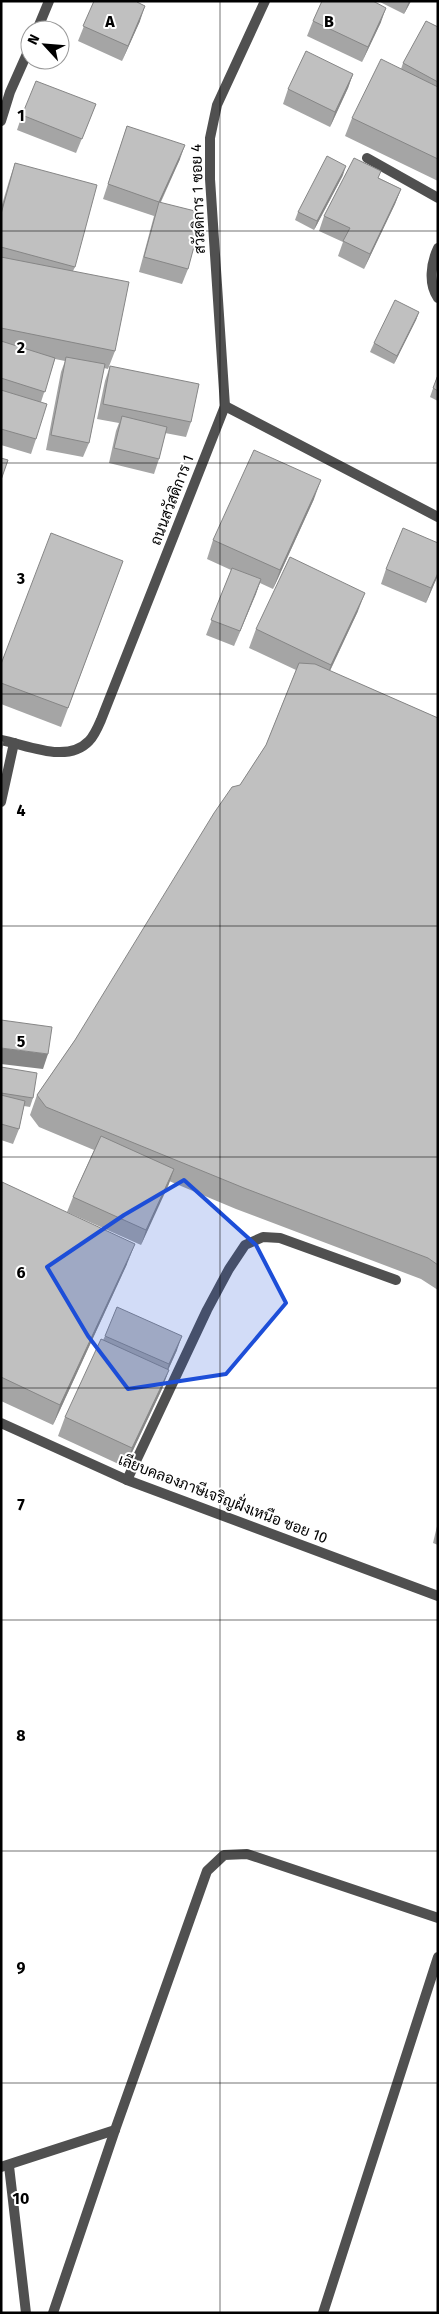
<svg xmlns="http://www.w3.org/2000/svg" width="439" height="2314" viewBox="0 0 439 2314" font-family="'Fira Sans',Sarabun,sans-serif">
<rect width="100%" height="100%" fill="#fff"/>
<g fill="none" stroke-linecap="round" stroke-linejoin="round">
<g stroke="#505050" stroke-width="10">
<polyline points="367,158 438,198"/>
<polyline points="127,1480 207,1310 229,1269 245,1245 263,1237 280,1238 396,1280"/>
</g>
<g stroke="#505050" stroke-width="10">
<polyline points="37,30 49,1"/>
<polyline points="1,121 10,92 30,47"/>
<path d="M438,248c-7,15 -10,36 0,50"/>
<polyline points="225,406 438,517"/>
<path d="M1,740c27,5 66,24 88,1 5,-5 9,-14 12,-21l124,-314 -15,-227v-41l7,-33 48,-104"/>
<polyline points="1,802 14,743"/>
<polyline points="1,1423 127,1480 438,1596"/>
<polyline points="9,2166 26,2313"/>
<polyline points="1,2167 115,2130"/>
<polyline points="53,2313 115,2130 207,1871 224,1855 247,1854 438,1918"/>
<polyline points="323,2313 438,1957"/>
</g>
</g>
<g fill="#a5a5a5">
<polygon points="94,1 139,1 138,3 140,21 122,61 78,41"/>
<polygon points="378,1 411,1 404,14"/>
<polygon points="313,21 381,22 362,62 307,36"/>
<polygon points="438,27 438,181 345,136 352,118 401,69 403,63"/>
<polygon points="353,74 348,88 330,127 283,104 288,89"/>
<polygon points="96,104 76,153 17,130 22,115"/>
<polygon points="127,126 180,159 161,202 188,269 182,284 139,272 154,216 103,199"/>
<polygon points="15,163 75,267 73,271 115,351 108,369 104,368 89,443 83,457 46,450 61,372 65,361 55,359 41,402 36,439 31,454 1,445 1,208 9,181"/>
<polygon points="343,175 314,230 295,220 298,212"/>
<polygon points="379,178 401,189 395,204 364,269 338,256 343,242 319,231 324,216"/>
<polygon points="419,312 416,320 394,364 370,352 374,343"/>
<polygon points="110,366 191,422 186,437 165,433 159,459 154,474 109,463 116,431 119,423 97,419 105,381"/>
<polygon points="438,374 438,401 430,397"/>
<polygon points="314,499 273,589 260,583 234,646 206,635 231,570 207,559 213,540"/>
<polygon points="438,543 438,575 426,603 381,584 386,569"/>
<polygon points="123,561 61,727 1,704 1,664"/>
<polygon points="358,611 330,671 438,718 438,1290 421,1279 236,1209 169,1181 141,1245 67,1212 73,1197 94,1150 39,1127 30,1115 37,1095 75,1040 266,745 296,670 249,648 256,629"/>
<polygon points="1,1067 33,1098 30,1107 24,1106 19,1129 13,1144 1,1140"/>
<polygon points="1,1183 127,1264 53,1425 1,1401"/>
<polygon points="105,1336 177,1350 168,1370 162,1389 125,1467 58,1436 65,1417"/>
<polygon points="438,1522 438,1545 433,1543"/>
</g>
<g fill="#868686">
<polygon points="409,1 411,1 404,14"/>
<polygon points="145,6 140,21 122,61 128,46"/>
<polygon points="386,8 381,22 362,62 368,47"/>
<polygon points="353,74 348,88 330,127 335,112"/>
<polygon points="185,145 180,159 157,209 159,202"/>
<polygon points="346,166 343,175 314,230 317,221"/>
<polygon points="401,189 395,204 364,269 370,254"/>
<polygon points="419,312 416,320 394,364 397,356"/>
<polygon points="321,480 314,499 273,589 280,570"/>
<polygon points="438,573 438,575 426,603 431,588"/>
<polygon points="261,579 256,594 234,646 240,631"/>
<polygon points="365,593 358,611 324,683 331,665"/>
<polygon points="1,1048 48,1054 43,1069 1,1064"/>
<polygon points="174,1169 169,1184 141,1245 146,1230"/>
<polygon points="135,1244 127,1264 53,1425 60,1405"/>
<polygon points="182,1336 177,1350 164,1379 169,1364"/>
<polygon points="169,1370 162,1389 125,1467 132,1448"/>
</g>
<g fill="#c0c0c0" stroke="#868686">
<polygon points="94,1 138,1 137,2 145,6 128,46 83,26"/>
<polygon points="322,1 373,1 386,8 368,47 313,21"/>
<polygon points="426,21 438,27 438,82 403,63"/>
<polygon points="306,51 353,74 335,112 288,89"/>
<polygon points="381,59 438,87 438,159 352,118"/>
<polygon points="36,81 96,104 82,139 22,115"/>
<polygon points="127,126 185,145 159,202 108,184"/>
<polygon points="327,156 346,166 317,221 298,212"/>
<polygon points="354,158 381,171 378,178 401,189 370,254 343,241 350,228 324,216"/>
<polygon points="15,163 97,185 75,267 1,247 1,214"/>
<polygon points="159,202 203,213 188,269 144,257"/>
<polygon points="1,257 129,282 115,351 1,328"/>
<polygon points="395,300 419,312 397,356 374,343"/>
<polygon points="1,341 55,358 45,392 1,378"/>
<polygon points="66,357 105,364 89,443 51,435"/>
<polygon points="110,366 199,384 191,422 103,404"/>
<polygon points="438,375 438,391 433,388"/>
<polygon points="1,390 47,404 36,439 1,429"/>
<polygon points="122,416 167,427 159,459 114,448"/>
<polygon points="254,450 321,480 280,570 213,540"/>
<polygon points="1,458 8,460 1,480"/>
<polygon points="403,528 438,543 438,573 431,588 386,569"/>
<polygon points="51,533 123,561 68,708 1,683 1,664"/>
<polygon points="290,557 365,593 331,665 256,629"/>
<polygon points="232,568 261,579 240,631 211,620"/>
<polygon points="299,663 315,664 438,718 438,1265 428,1258 244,1188 46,1107 37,1095 75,1040 214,813 232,787 240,785 266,745"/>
<polygon points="1,741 3,742 1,752"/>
<polygon points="1,1020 52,1027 48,1054 1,1048"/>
<polygon points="1,1067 37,1073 33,1098 1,1093"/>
<polygon points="1,1095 25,1101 19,1129 1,1124"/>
<polygon points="101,1136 174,1169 146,1230 73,1197"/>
<polygon points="2,1182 135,1244 60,1405 1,1377"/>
<polygon points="117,1307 182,1336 169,1364 105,1336"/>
<polygon points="101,1339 169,1370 132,1448 65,1417"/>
</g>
<path fill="#1d4ed8" fill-opacity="0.2" stroke="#1d4ed8" stroke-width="4" stroke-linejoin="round" d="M184,1180l72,65 30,58 -60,71 -98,15 -40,-53 -41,-69 77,-52z"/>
<path fill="none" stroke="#000" stroke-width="1" stroke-opacity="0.55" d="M220,1v2312M1,231h437M1,463h437M1,694h437M1,926h437M1,1157h437M1,1388h437M1,1620h437M1,1851h437M1,2083h437"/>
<g text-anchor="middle" stroke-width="4" stroke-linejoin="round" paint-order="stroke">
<g font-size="15" fill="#000" stroke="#fff">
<text transform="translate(198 199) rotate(-92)" y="5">สวัสดิการ 1 ซอย 4</text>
<text transform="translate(172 500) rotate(-69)" y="5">ถนนสวัสดิการ 1</text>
<text transform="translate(223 1499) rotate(21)" y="5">เลียบคลองภาษีเจริญฝั่งเหนือ ซอย 10</text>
</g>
</g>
<g font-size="16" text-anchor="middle" font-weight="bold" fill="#000" stroke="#fff" stroke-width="4" stroke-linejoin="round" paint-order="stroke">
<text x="110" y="27">A</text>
<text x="329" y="27">B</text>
<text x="21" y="121">1</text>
<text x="21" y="353">2</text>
<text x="21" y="584">3</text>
<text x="21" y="816">4</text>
<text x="21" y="1047">5</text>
<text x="21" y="1278">6</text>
<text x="21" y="1510">7</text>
<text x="21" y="1741">8</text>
<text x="21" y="1973">9</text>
<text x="21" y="2204">10</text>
</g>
<rect width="439" height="2314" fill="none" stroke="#000000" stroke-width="5"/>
<g transform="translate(45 45) rotate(296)"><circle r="24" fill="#ffffff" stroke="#999999"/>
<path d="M0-4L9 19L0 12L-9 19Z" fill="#000000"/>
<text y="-8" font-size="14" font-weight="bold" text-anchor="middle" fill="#000000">N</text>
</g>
</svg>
